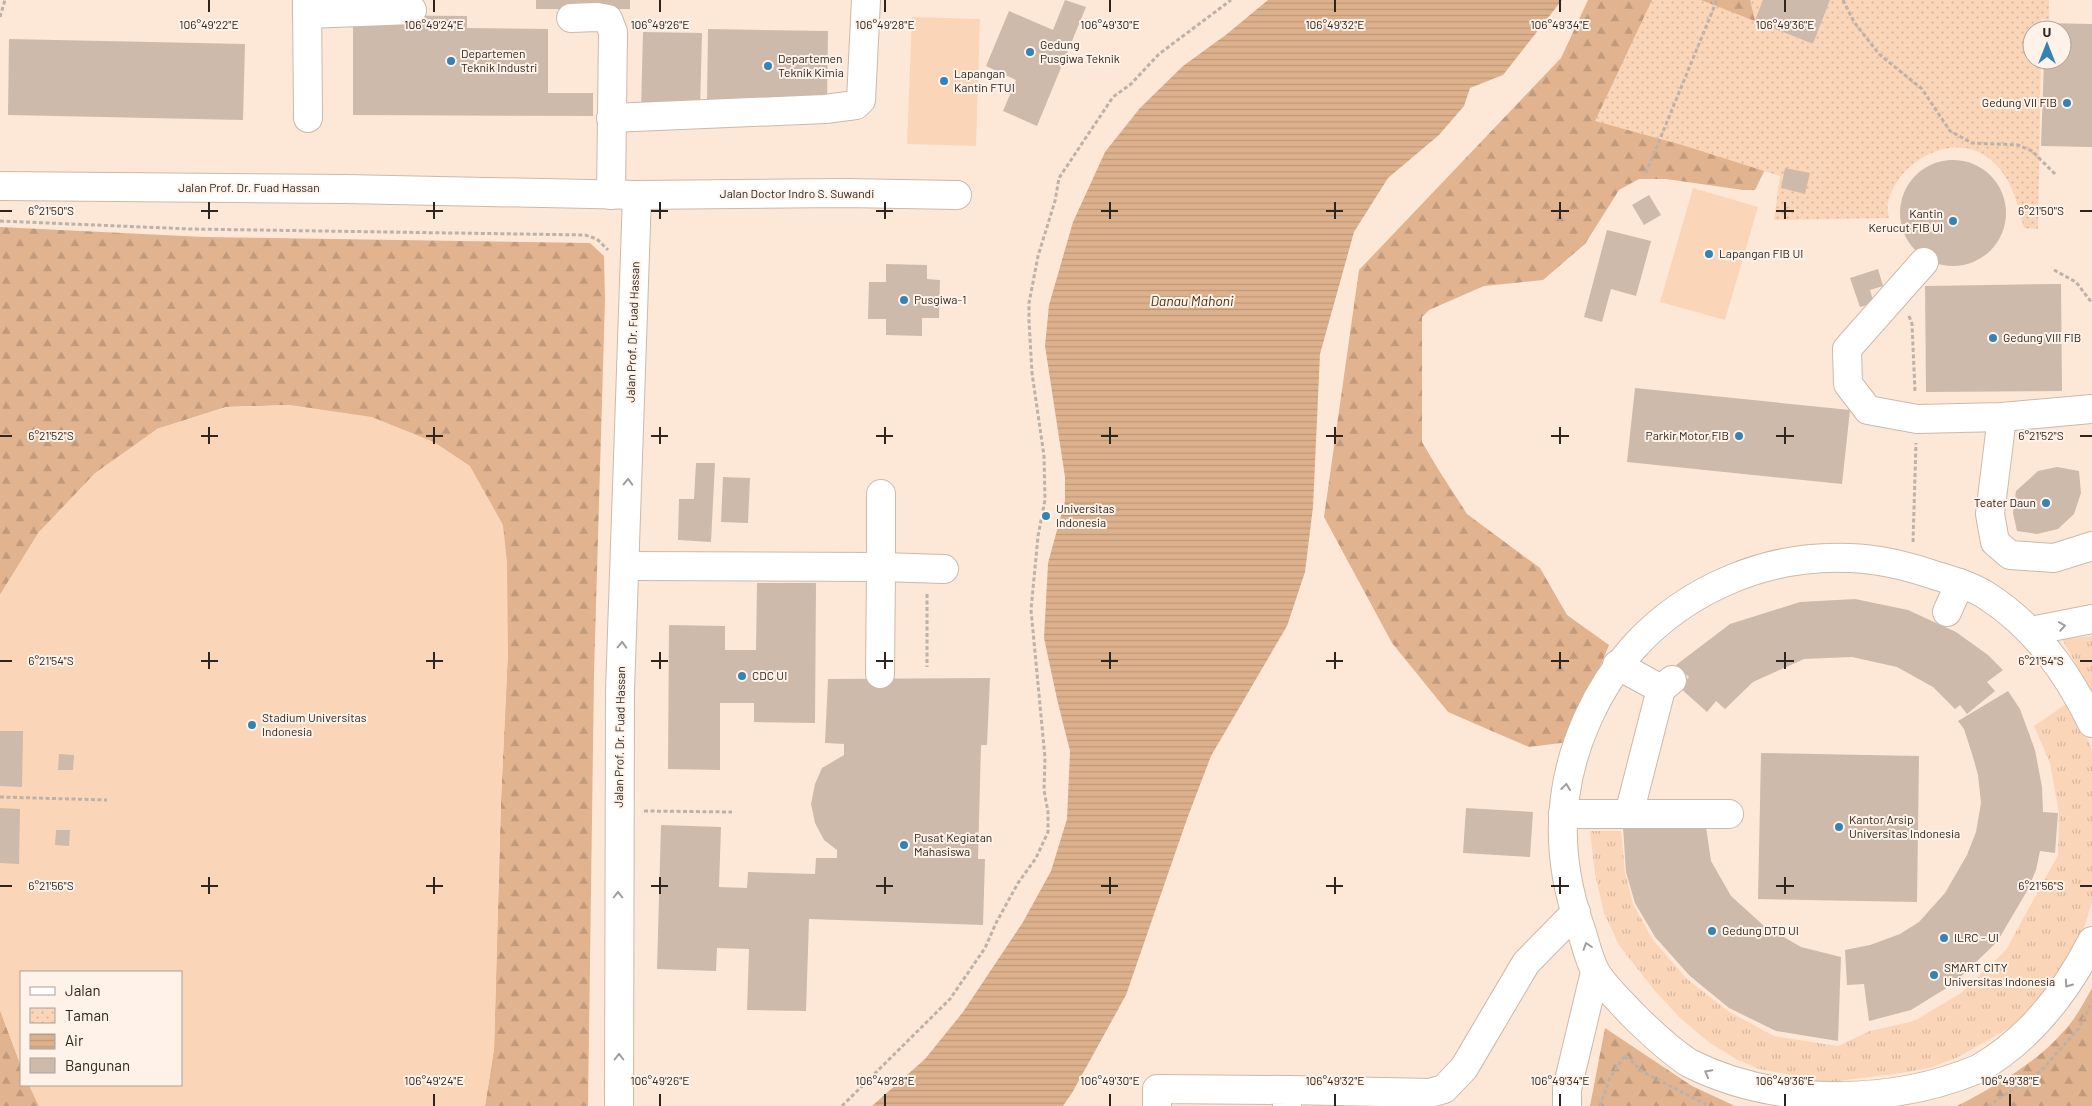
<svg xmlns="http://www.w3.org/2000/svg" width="2092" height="1106" viewBox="0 0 2092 1106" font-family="Barlow,sans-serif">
<defs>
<pattern id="grass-tufts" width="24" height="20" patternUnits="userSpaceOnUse" patternTransform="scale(1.25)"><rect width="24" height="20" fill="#fbd5b8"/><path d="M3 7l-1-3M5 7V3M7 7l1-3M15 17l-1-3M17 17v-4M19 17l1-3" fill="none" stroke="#d7b79e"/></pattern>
<pattern id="forest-firs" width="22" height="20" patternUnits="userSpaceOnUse" patternTransform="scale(1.25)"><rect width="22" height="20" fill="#e1b38f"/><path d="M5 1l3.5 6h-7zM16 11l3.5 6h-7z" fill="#c19a7b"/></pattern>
<pattern id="park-dots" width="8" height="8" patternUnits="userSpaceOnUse" patternTransform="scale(1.25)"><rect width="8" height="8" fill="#fbd5b8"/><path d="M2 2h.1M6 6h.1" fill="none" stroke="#d7b79e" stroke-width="1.8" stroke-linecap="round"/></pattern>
<pattern id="water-rules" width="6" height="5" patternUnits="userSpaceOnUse" patternTransform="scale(1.25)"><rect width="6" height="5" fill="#deb18d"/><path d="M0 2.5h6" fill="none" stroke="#bf9879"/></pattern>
</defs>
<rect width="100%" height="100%" fill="#fff3e9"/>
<path fill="#fde8d8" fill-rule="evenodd" d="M0,0h2092v1106h-2092zM2032,30h30v30h-30zM21,972h160v113h-160z"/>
<g fill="url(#grass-tufts)">
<polygon points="2092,636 2092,694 2062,639"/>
<polygon points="2069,702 2090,744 2092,753 2092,902 2085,925 2069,961 2025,1019 1958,1057 1930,1068 1895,1074 1829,1082 1759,1069 1736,1059 1710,1043 1681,1019 1655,991 1619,945 1604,913 1595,874 1590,831 1621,831 1625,873 1633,904 1653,940 1686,978 1728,1011 1774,1036 1838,1046 1870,1031 1914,1021 1961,993 2006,950 2058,855 2059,813 2050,763 2034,726"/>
</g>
<g fill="url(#forest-firs)">
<polygon points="1588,0 1766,0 1768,2 1739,97 1779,141 1755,190 1743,190 1666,179 1639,179 1619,190 1585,244 1543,280 1484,286 1429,310 1422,317 1422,442 1438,469 1467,514 1540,568 1567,615 1609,645 1569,742 1529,747 1448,712 1392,643 1324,517 1359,270 1561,58"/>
<polygon points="0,227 204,237 590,243 604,256 605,299 594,673 588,1106 485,1106 494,1049 501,799 508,651 290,405 226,407 157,429 39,532 0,595"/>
<path d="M2092,988v118h-135c35,-18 79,-43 105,-73 13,-13 21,-29 30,-45z"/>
<polygon points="0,1010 21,1066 21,1085 29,1085 39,1106 0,1106"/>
<polygon points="1605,1028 1692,1086 1735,1106 1590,1106"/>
</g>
<path fill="url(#park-dots)" d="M1652,0h49l54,21 -5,-21h13l-8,21 58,23 17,-44h219v19h-8v11h-9v30h9l-3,169 -14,-1c-7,-25 -12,-50 -33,-68 -36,-31 -94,1 -103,43 -1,4 0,10 1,15l-115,2 6,-44 -98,-31 -87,-24z"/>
<g fill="#fbd5b8">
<polygon points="912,17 980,19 976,146 907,144"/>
<polygon points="1693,188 1758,207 1725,320 1660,302"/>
<polygon points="290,405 372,417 434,442 470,466 503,525 507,562 508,651 501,799 494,1049 485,1106 39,1106 29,1085 181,1085 181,972 21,972 21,1066 0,1010 0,595 39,532 95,473 157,429 227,407"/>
</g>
<polygon fill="url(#water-rules)" points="1268,0 1562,0 1503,75 1470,88 1464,106 1439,135 1388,178 1354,232 1320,354 1313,507 1305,572 1287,626 1211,756 1187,819 1126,995 1072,1093 1063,1106 872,1106 925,1059 963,1012 1023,922 1051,871 1067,819 1070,751 1057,699 1044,638 1048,563 1065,501 1065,477 1045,346 1049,305 1073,222 1105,152 1140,108 1183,66 1227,34"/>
<g fill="#cdbaab">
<rect x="536" y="0" width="94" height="9"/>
<polygon points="1065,0 1086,7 1037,126 1003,111 1016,80 986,66 1009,11 1053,30"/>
<polygon points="1763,0 1830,0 1813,44 1755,21"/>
<polygon points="353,15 467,16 467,28 548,29 548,93 593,93 593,116 353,115"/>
<polygon points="2045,23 2092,24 2092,147 2041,146 2044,60 2062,60 2062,30 2044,30"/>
<polygon points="708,29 828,31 827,103 707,101"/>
<polygon points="643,32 702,33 700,111 641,110"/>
<polygon points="9,39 245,44 243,120 8,115"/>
<circle cx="1953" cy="213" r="53"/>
<polygon points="1785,168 1810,173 1805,194 1781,188"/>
<polygon points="1649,195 1661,215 1644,225 1632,205"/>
<polygon points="1607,230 1651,241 1636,296 1611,289 1602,322 1584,317"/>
<polygon points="886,264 927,265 927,279 940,280 939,318 922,318 922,336 886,335 886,319 868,319 869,282 886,282"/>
<polygon points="1878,269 1883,286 1870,290 1874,303 1860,307 1850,278"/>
<polygon points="2054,284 2061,284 2062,391 1926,392 1925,286"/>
<polygon points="1635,388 1850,410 1842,484 1627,462"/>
<polygon points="696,463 715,463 711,542 678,540 679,499 694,499"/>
<polygon points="2057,467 2079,471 2081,493 2074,514 2058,529 2037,534 2017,531 2013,513 2016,491 2038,471"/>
<polygon points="723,477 750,478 748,523 721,522"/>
<polygon points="757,583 816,583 815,723 754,722 754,703 720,703 720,770 668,769 669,625 725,626 725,650 756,650"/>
<polygon points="1855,599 1908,610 1956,632 1988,655 2003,670 1987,682 1995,691 1967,714 1960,705 1955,709 1933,687 1897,667 1852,657 1804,659 1753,682 1725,709 1716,701 1707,712 1679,687 1689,677 1676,665 1730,624 1800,602"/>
<polygon points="990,678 987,745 981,745 978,859 985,859 983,925 809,919 806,1011 747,1010 749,949 717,948 716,971 657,969 661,825 721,827 719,887 747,888 748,872 815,874 816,858 837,858 837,850 824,840 815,823 811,804 815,784 822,768 844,755 844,744 825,743 828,679"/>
<polygon points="2008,691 2020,709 2035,750 2042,787 2043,812 2058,813 2055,853 2040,851 2036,870 2027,891 1997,942 1953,984 1911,1010 1869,1021 1864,984 1847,985 1845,950 1870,945 1900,934 1919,922 1945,893 1967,855 1976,832 1981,803 1978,775 1973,757 1964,729 1958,721"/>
<polygon points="0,731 23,731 22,787 0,786"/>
<polygon points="1761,753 1919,756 1917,902 1758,899"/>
<polygon points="59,754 74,755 73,770 58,770"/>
<polygon points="0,808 20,809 19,864 0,863"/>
<polygon points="1466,808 1533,812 1530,857 1463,853"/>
<polygon points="1623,827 1706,827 1711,861 1731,896 1763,925 1801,947 1841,957 1838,1041 1776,1031 1729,1008 1690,976 1655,937 1635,903 1626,872"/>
<polygon points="56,830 70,830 69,846 55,845"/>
</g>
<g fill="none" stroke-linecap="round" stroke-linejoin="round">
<defs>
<g id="minor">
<polyline points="307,0 308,118"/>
<polyline points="307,14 412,10"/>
<polyline points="571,18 597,17 608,19 613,32 611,195"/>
<polyline points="611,118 825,109 856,105 861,100 866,0"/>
<polyline points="0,186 345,189 637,195 620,691 619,1106"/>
<polyline points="637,195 845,193 957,195"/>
<polyline points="1924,262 1847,349 1848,384 1868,410 1917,419 2002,417 2092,409"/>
<polyline points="2002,417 1990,514 1995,542 2010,555 2054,558 2092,546"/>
<polyline points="626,566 881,567 881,494"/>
<polyline points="1947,612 1960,583"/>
<polyline points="2031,631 2092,619"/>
<polyline points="1617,665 1661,689"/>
<polyline points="880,674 881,567 944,569"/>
<path d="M2092,723c-25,-51 -57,-96 -105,-127 -17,-11 -37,-16 -56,-22 -27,-9 -53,-15 -81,-16 -81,-4 -163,30 -217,90 -36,40 -61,96 -68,149 -6,44 0,85 14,127 6,15 9,36 18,50 9,14 23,27 35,40 18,18 36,35 57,49 86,43 200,43 289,6 51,-29 87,-75 114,-128"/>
<polyline points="1563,814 1729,814"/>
<polyline points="1629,814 1661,689 1672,680"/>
<polyline points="1288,1090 1430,1093 1444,1089 1464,1068 1526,963 1576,912"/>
<polyline points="1157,1106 1157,1089 1288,1090 1287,1106"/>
<polyline points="1567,1106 1567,1089 1595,972"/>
</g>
</defs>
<use href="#minor" stroke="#ccb9aa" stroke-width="30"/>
<g stroke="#bdb2aa" stroke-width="3" stroke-dasharray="4 2.5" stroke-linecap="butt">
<polyline points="1843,0 1854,22 1879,54 1922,89 1950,131 1972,143 2018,145 2032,151 2056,175"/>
<polyline points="0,17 5,0"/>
<polyline points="1646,173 1717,0"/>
<polyline points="0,221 190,229 585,235 597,239 608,250"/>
<polyline points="2054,270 2076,282 2092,303"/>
<polyline points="1909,316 1912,324 1915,392"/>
<polyline points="1913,542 1916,443"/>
<polyline points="927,594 927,667"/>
<polyline points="0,797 107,800"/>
<polyline points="644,811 732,812"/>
<polyline points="842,1106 950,999 985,948 996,923 1018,883 1036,858 1048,832 1048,812 1044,790 1045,758 1031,610 1038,536 1045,500 1044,456 1032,373 1029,321 1029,303 1038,256 1055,201 1059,178 1113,97 1131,84 1159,54 1231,0"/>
<polyline points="1600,1106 1610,1078 1625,1055 1643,1072 1709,1106"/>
<polyline points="1988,1106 2041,1071 2079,1028 2092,1002"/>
</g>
<use href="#minor" stroke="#fff" stroke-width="28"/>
</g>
<defs><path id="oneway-chevron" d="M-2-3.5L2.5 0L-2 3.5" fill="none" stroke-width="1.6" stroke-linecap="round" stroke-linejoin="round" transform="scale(1.25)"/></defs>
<g stroke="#a09d9b">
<use href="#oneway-chevron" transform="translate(628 482) rotate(-88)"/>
<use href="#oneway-chevron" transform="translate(2062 626) rotate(-9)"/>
<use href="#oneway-chevron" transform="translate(622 645) rotate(-88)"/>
<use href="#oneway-chevron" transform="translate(1566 787) rotate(-83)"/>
<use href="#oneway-chevron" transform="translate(618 895) rotate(-90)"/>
<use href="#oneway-chevron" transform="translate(1587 946) rotate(-108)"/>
<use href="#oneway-chevron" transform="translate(2068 984) rotate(125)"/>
<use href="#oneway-chevron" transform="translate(619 1057) rotate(-90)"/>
<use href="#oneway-chevron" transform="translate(1708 1073) rotate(-152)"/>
</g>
<path fill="none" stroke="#2d2520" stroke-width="2" d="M209,0v12M434,0v12M660,0v12M885,0v12M1110,0v12M1335,0v12M1560,0v12M1785,0v12M209,202v17M434,202v17M660,202v17M885,202v17M1110,202v17M1335,202v17M1560,202v17M1785,202v17M0,211h12M201,211h17M426,211h17M651,211h17M876,211h17M1101,211h17M1326,211h17M1551,211h18M1776,211h18M2080,211h12M209,427v17M434,427v17M660,427v17M885,427v17M1110,427v17M1335,427v17M1560,427v17M1785,427v17M0,436h12M201,436h17M426,436h17M651,436h17M876,436h17M1101,436h17M1326,436h17M1551,436h18M1776,436h18M2080,436h12M209,652v17M434,652v17M660,652v17M885,652v17M1110,652v17M1335,652v17M1560,652v17M1785,652v17M0,661h12M201,661h17M426,661h17M651,661h17M876,661h17M1101,661h17M1326,661h17M1551,661h18M1776,661h18M2080,661h12M209,877v17M434,877v17M660,877v17M885,877v17M1110,877v17M1335,877v17M1560,877v17M1785,877v17M0,886h12M201,886h17M426,886h17M651,886h17M876,886h17M1101,886h17M1326,886h17M1551,886h18M1776,886h18M2080,886h12M434,1094v12M660,1094v12M885,1094v12M1110,1094v12M1335,1094v12M1560,1094v12M1785,1094v12M2010,1094v12"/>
<g fill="#3383b5" stroke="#fff3e9" stroke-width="2">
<circle cx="1030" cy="52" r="5"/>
<circle cx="451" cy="61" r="5"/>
<circle cx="768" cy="66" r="5"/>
<circle cx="944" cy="81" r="5"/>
<circle cx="2067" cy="103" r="5"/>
<circle cx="1953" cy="221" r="5"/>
<circle cx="1709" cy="254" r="5"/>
<circle cx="904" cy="300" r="5"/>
<circle cx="1993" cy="338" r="5"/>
<circle cx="1739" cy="436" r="5"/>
<circle cx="2046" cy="503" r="5"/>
<circle cx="1046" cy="516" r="5"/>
<circle cx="742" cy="676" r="5"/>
<circle cx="252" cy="725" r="5"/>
<circle cx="1839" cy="827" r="5"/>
<circle cx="904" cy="845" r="5"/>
<circle cx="1712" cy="931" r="5"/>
<circle cx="1944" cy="938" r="5"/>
<circle cx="1934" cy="975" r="5"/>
</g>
<g text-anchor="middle" stroke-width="4" stroke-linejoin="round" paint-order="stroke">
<g font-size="12" fill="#2d2520" stroke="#fff3e9" text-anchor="start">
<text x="1040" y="49">Gedung<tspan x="1040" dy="14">Pusgiwa Teknik</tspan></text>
<text x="461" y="58">Departemen<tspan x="461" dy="14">Teknik Industri</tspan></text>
<text x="778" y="63">Departemen<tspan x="778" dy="14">Teknik Kimia</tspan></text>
<text x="954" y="78">Lapangan<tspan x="954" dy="14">Kantin FTUI</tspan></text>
<text x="2057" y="107" text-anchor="end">Gedung VII FIB</text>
<text x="1943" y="218" text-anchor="end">Kantin<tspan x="1943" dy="14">Kerucut FIB UI</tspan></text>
<text x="1719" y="258">Lapangan FIB UI</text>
<text x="914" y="304">Pusgiwa-1</text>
<text x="2003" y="342">Gedung VIII FIB</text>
<text x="1729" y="440" text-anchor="end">Parkir Motor FIB</text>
<text x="2036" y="507" text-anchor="end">Teater Daun</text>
<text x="1056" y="513">Universitas<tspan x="1056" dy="14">Indonesia</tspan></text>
<text x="752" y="680">CDC UI</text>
<text x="262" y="722">Stadium Universitas<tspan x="262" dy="14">Indonesia</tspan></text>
<text x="1849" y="824">Kantor Arsip<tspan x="1849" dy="14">Universitas Indonesia</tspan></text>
<text x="914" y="842">Pusat Kegiatan<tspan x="914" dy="14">Mahasiswa</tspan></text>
<text x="1722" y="935">Gedung DTD UI</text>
<text x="1954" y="942">ILRC - UI</text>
<text x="1944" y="972">SMART CITY<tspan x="1944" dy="14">Universitas Indonesia</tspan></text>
</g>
<g font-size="12" fill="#2d2520" stroke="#fff3e9">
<text x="249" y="192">Jalan Prof. Dr. Fuad Hassan</text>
<text x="797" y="198">Jalan Doctor Indro S. Suwandi</text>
<text transform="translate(633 332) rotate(-88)" y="4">Jalan Prof. Dr. Fuad Hassan</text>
<text transform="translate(620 737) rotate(-89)" y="4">Jalan Prof. Dr. Fuad Hassan</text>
</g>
<g font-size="14" font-style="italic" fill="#4b2d11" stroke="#fff3e9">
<text x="1192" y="306">Danau Mahoni</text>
</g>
</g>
<g font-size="12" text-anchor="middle" fill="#2d2520" stroke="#fff3e9" stroke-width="4" stroke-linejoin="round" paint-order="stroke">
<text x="209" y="29">106°49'22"E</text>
<text x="434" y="29">106°49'24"E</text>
<text x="660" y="29">106°49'26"E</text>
<text x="885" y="29">106°49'28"E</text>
<text x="1110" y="29">106°49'30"E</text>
<text x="1335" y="29">106°49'32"E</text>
<text x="1560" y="29">106°49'34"E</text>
<text x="1785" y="29">106°49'36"E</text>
<text x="51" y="215">6°21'50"S</text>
<text x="2041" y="215">6°21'50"S</text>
<text x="51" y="440">6°21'52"S</text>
<text x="2041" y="440">6°21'52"S</text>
<text x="51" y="665">6°21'54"S</text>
<text x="2041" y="665">6°21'54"S</text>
<text x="51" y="890">6°21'56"S</text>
<text x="2041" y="890">6°21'56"S</text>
<text x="434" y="1085">106°49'24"E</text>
<text x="660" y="1085">106°49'26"E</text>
<text x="885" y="1085">106°49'28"E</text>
<text x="1110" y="1085">106°49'30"E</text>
<text x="1335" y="1085">106°49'32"E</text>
<text x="1560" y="1085">106°49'34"E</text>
<text x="1785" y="1085">106°49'36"E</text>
<text x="2010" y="1085">106°49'38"E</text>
</g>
<rect x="20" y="971" width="162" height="115" fill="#fff3e9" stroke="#aba199"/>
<rect x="30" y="987" width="25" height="8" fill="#ffffff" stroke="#aba199"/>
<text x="65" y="996" font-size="15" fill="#2d2520">Jalan</text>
<rect x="30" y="1008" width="25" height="15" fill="url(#park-dots)" stroke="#aba199"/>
<text x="65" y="1021" font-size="15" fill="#2d2520">Taman</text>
<rect x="30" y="1034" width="25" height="15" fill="url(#water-rules)" stroke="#aba199"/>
<text x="65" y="1046" font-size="15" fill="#2d2520">Air</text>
<rect x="30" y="1058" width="25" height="15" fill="#cdbaab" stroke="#aba199"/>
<text x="65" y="1071" font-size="15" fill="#2d2520">Bangunan</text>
<g transform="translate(2047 45)"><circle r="24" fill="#fff3e9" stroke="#aba199"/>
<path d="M0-4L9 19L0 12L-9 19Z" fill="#3383b5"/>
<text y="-8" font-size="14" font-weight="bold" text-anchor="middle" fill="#2d2520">U</text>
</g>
</svg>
